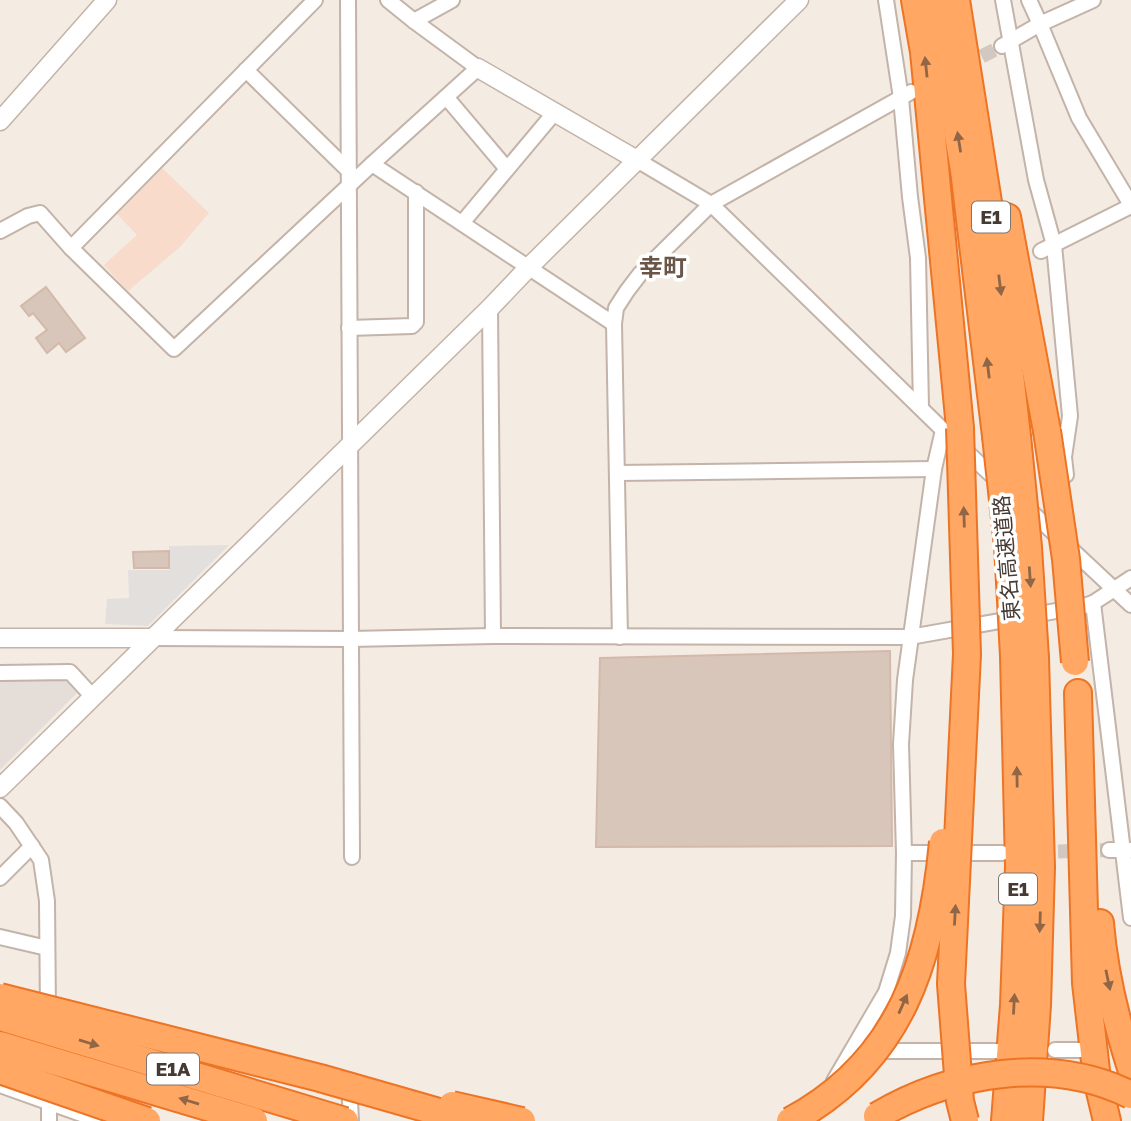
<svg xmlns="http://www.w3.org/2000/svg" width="1131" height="1121" viewBox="0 0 1131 1121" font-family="'Golos Text','Noto Sans JP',sans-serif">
<rect width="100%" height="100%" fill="#f4ebe3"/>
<polygon fill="#f8dbcb" points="162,168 209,213 180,247 128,291 104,265 137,235 117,214"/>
<polygon fill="#e5ddd8" points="0,678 68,678 79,689 77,693 0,770"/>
<polygon fill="#e3dfdc" points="229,545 148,626 105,624 107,599 129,598 128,570 170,570 169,546"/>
<g fill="#d9c6ba" stroke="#d2b9aa" stroke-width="2">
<polygon points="46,287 85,338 66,352 59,343 47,353 36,338 47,330 33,313 29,316 21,306"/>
<polygon points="169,551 169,568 134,568 133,552"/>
<polygon points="890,651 892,846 596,847 600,658"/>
</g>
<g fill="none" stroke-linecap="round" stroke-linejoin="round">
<g stroke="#d1c8c0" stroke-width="14" stroke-dasharray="14 7" stroke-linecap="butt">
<polyline points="963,66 1002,46"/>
<polyline points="1037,852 1109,850"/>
</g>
<defs>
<g id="minor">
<polyline points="348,0 352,857"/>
<polyline points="886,0 901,98 910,197 918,258 921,408"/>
<polyline points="1003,0 1036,180 1054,245 1070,416 1064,457 1066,475"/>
<polyline points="1029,0 1040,24 1079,118 1131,205"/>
<polyline points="414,21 452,0"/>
<polyline points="1002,46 1040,24 1093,0"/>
<polyline points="246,70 349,171"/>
<polyline points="447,98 507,169"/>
<polyline points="637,160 711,204 943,430 999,482"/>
<polyline points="372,164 614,324"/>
<polyline points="462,223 555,112"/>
<polyline points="0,231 28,216 40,213 71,248 174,349 372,164 478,68 414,21 388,0"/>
<polyline points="71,248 315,0"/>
<polyline points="1041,251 1131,206"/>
<polyline points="490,308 493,636"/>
<polyline points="349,328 412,326 416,322 416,192"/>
<polyline points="618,473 934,469"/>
<polyline points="1025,506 1131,605"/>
<polyline points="1093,603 1131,918"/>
<polyline points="620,637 614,324 616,308 627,291 640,274 711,204 911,92"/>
<polyline points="153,638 350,639 493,636 910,637 1084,606 1093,603 1131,578"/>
<polyline points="0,673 70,672 93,697"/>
<polyline points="0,806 16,823 41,860 47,901 48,1014"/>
<polyline points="1109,850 1131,850"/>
<polyline points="904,853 1002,853"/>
<polyline points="0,878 32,846"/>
<polyline points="0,937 47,948"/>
<polyline points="1055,1050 1081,1050"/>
<polyline points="874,1051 999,1051"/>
<polyline points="349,1081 351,1121"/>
<polyline points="834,1081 886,992 898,953 903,916 904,853 901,744 905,680 934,469 943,430"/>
<polyline points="49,1084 49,1121"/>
<polyline points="0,1085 101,1121"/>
</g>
<g id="tertiary">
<polyline points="478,68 637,160"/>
<polyline points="0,121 107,0"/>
<polyline points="0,638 153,638"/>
<polyline points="0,788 490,308 529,267 799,0"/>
</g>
<g id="motorway">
<polyline points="915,0 924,52 960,428"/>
<polyline points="935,0 964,170 996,436"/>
<polyline points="956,0 997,259 1017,436"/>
<polyline points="1007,217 1047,431"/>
<polyline points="1078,693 1086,983 1097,1079 1107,1121"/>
<path d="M1100,923c4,50 16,98 31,145"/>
<polyline points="1005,1121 1014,1005 1019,866 1014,656"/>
<polyline points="1029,1121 1037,1005 1041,867 1035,658"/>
</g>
</defs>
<use href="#minor" stroke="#c3b3a8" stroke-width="18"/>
<use href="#tertiary" stroke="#c3b3a8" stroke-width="21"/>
<use href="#motorway" stroke="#ed7424" stroke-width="30"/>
<use href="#minor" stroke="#fff" stroke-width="14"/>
<use href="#tertiary" stroke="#fff" stroke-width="18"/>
<use href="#motorway" stroke="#ffa763" stroke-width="26"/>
<defs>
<g id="motorway-bridge">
<polyline points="960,428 967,654 951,984 960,1101 965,1121"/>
<polyline points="1047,431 1066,559 1075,662"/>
<polyline points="996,436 1008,546 1014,656"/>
<polyline points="1017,436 1028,547 1035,658"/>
<polyline points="0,997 320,1078 470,1121"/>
<polyline points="0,1017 345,1121"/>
<polyline points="0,1045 254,1121"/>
<polyline points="0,1070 147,1121"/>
<polyline points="452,1105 522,1121"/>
<path d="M877,1116c75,-44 174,-61 254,-21"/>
<path d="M790,1121c111,-59 142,-161 153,-279"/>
</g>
</defs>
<use href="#motorway-bridge" stroke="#ed7424" stroke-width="30" stroke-linecap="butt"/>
<use href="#motorway-bridge" stroke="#ffa763" stroke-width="26"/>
</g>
<defs><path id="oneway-solid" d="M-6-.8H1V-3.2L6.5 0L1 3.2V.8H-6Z" transform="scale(1.75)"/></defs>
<g fill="#906646">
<use href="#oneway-solid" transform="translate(926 67) rotate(-96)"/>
<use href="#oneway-solid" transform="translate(959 142) rotate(-99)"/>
<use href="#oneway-solid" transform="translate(1000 285) rotate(83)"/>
<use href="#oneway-solid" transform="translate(988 368) rotate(-97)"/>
<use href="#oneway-solid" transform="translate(964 517) rotate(-92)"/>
<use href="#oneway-solid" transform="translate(1030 577) rotate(86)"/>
<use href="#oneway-solid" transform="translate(1017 777) rotate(-91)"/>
<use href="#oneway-solid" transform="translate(955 915) rotate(-87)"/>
<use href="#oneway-solid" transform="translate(1040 922) rotate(92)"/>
<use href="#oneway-solid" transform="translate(1108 980) rotate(78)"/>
<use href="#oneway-solid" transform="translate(903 1004) rotate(-66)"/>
<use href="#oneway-solid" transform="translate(1014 1004) rotate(-87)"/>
<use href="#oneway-solid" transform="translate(89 1043) rotate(17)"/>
<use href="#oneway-solid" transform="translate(189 1101) rotate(-163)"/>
</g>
<g text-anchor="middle" stroke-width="7" stroke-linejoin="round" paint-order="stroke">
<g fill="#fff" stroke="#7e7570" stroke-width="2">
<rect x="972" y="201.5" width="38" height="31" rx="5"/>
<rect x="999" y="873.5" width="38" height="31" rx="5"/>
<rect x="147" y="1053.5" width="52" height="31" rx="5"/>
</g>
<g font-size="19" font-weight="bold" fill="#463a33">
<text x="991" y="224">E1</text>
<text x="1018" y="896">E1</text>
<text x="173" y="1076">E1A</text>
</g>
<g font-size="21" fill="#463a33" stroke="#fff">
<text transform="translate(1007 558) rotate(-95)" y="7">東名高速道路</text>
</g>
<g font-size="24" font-weight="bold" fill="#6a5549" stroke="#fff">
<text x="663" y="276">幸町</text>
</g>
</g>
</svg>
